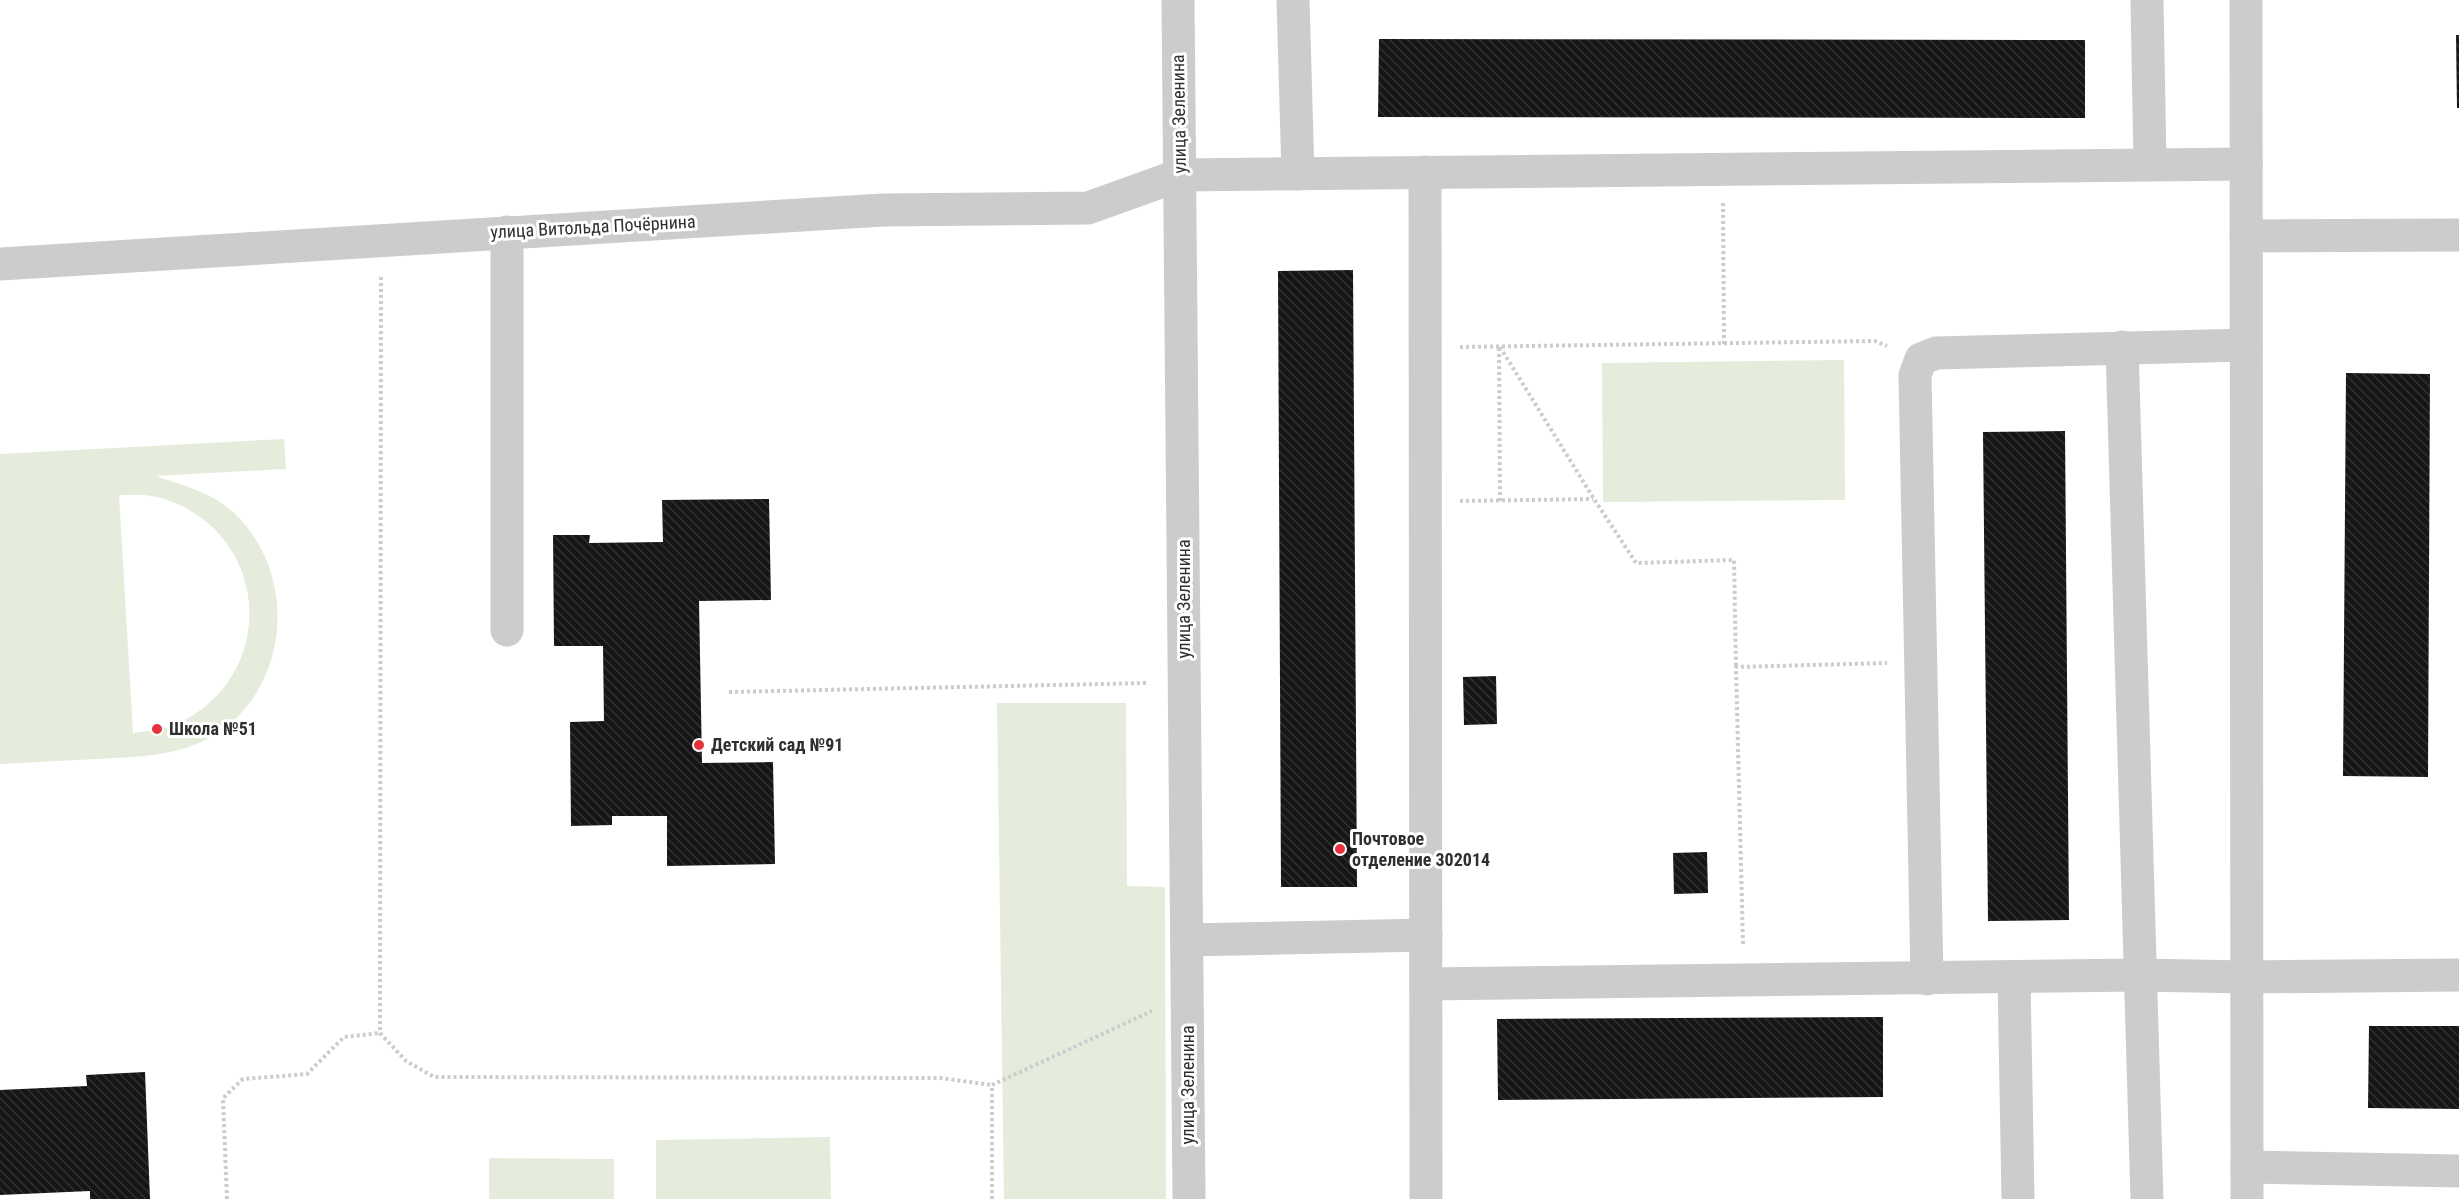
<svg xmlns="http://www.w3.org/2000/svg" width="2459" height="1199" viewBox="0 0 2459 1199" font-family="'Roboto Condensed',sans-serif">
<defs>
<pattern id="building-back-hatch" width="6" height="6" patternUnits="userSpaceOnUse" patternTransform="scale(1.5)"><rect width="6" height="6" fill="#161616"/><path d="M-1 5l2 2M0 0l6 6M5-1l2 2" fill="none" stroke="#303030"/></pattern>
</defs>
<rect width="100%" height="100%" fill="#fff"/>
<g fill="#e5ecdc" fill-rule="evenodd">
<polygon points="1844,360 1845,500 1603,502 1602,363"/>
<path d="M284,439l2,30 -130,7c27,10 56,16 78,37 69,65 55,190 -35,230 -33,14 -68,14 -103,16 -32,2 -64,3 -96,5v-310zM119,495c10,0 22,-1 32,1 21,3 41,14 57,27 71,63 47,176 -43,205 -10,3 -22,3 -32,5z"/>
<polygon points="997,703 1126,703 1127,886 1165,887 1166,1199 1004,1199"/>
<polygon points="830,1137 831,1199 656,1199 656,1140"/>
<polygon points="489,1158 614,1159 614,1199 489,1199"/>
</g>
<g fill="url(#building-back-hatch)">
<polygon points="2456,35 2459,35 2459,108 2457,108"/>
<polygon points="1379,39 2085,40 2085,118 1378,117"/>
<polygon points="1353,270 1357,887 1281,887 1278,271"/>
<polygon points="2346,373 2430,374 2428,777 2343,776"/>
<polygon points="2065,431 2069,920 1988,921 1983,432"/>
<polygon points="769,499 771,600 699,601 702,763 773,762 775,864 667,866 667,816 612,816 612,825 571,826 570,722 604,721 603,646 554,646 553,535 590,535 589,543 663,542 662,500"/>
<polygon points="1496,676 1497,724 1464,725 1463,677"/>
<polygon points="1707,852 1708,893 1674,894 1673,853"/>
<polygon points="1883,1017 1883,1097 1498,1100 1497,1019"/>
<polygon points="2369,1026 2459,1026 2459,1109 2368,1108"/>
<polygon points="145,1072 150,1199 90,1199 90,1191 0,1195 0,1090 87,1086 86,1075"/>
</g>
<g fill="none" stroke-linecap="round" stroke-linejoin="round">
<g stroke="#ccc" stroke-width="4" stroke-dasharray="3 3" stroke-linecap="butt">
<polyline points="1723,203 1724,344"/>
<polyline points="381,277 380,1033 406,1061 434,1077 940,1078 992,1085"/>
<polyline points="1460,347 1875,341 1887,346"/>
<polyline points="1500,347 1594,499 1636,563 1734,560 1736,667"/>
<polyline points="1499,348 1500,501"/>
<polyline points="1460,501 1593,499"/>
<polyline points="729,692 1148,683"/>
<polyline points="1743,944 1736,667 1887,663"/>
<polyline points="227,1199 223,1098 243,1079 307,1074 344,1037 380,1033"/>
<polyline points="992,1199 992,1085 1152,1011"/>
</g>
<g stroke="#ccc" stroke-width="33">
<polyline points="1178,0 1189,1199"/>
<polyline points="1293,0 1298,174"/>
<polyline points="2147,0 2150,163"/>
<polyline points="2246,0 2247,1199"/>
<polyline points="1425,172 1426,1199"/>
<polyline points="2246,236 2459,235"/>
<polyline points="0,264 883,210 1088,208 1180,175 2246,164"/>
<polyline points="2122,347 2147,1199"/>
<polyline points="507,630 507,232"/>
<polyline points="1187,940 1426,935"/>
<polyline points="2014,977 2018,1199"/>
<polyline points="1927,979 1915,375 1921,359 1936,353 2246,345"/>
<polyline points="1426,984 2140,975 2246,977 2459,975"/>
<polyline points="2247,1167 2459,1171"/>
</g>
</g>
<g fill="#e5323d" stroke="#fff" stroke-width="2">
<circle cx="157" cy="729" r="6"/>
<circle cx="699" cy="745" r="6"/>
<circle cx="1340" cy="849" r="6"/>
</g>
<g text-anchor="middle" stroke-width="6" stroke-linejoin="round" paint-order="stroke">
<g font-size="18" fill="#2f2f2f" stroke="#fff">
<text transform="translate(1179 114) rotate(-91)" y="6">улица Зеленина</text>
<text transform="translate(593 227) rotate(-3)" y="6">улица Витольда Почёрнина</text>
<text transform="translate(1184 599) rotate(-90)" y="6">улица Зеленина</text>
<text transform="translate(1188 1085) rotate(-90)" y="6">улица Зеленина</text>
</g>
<g font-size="18" font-weight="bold" fill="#2f2f2f" stroke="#fff" text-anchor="start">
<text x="169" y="735">Школа №51</text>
<text x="711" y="751">Детский сад №91</text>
<text x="1352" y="845">Почтовое<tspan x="1352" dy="21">отделение 302014</tspan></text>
</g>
</g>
</svg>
